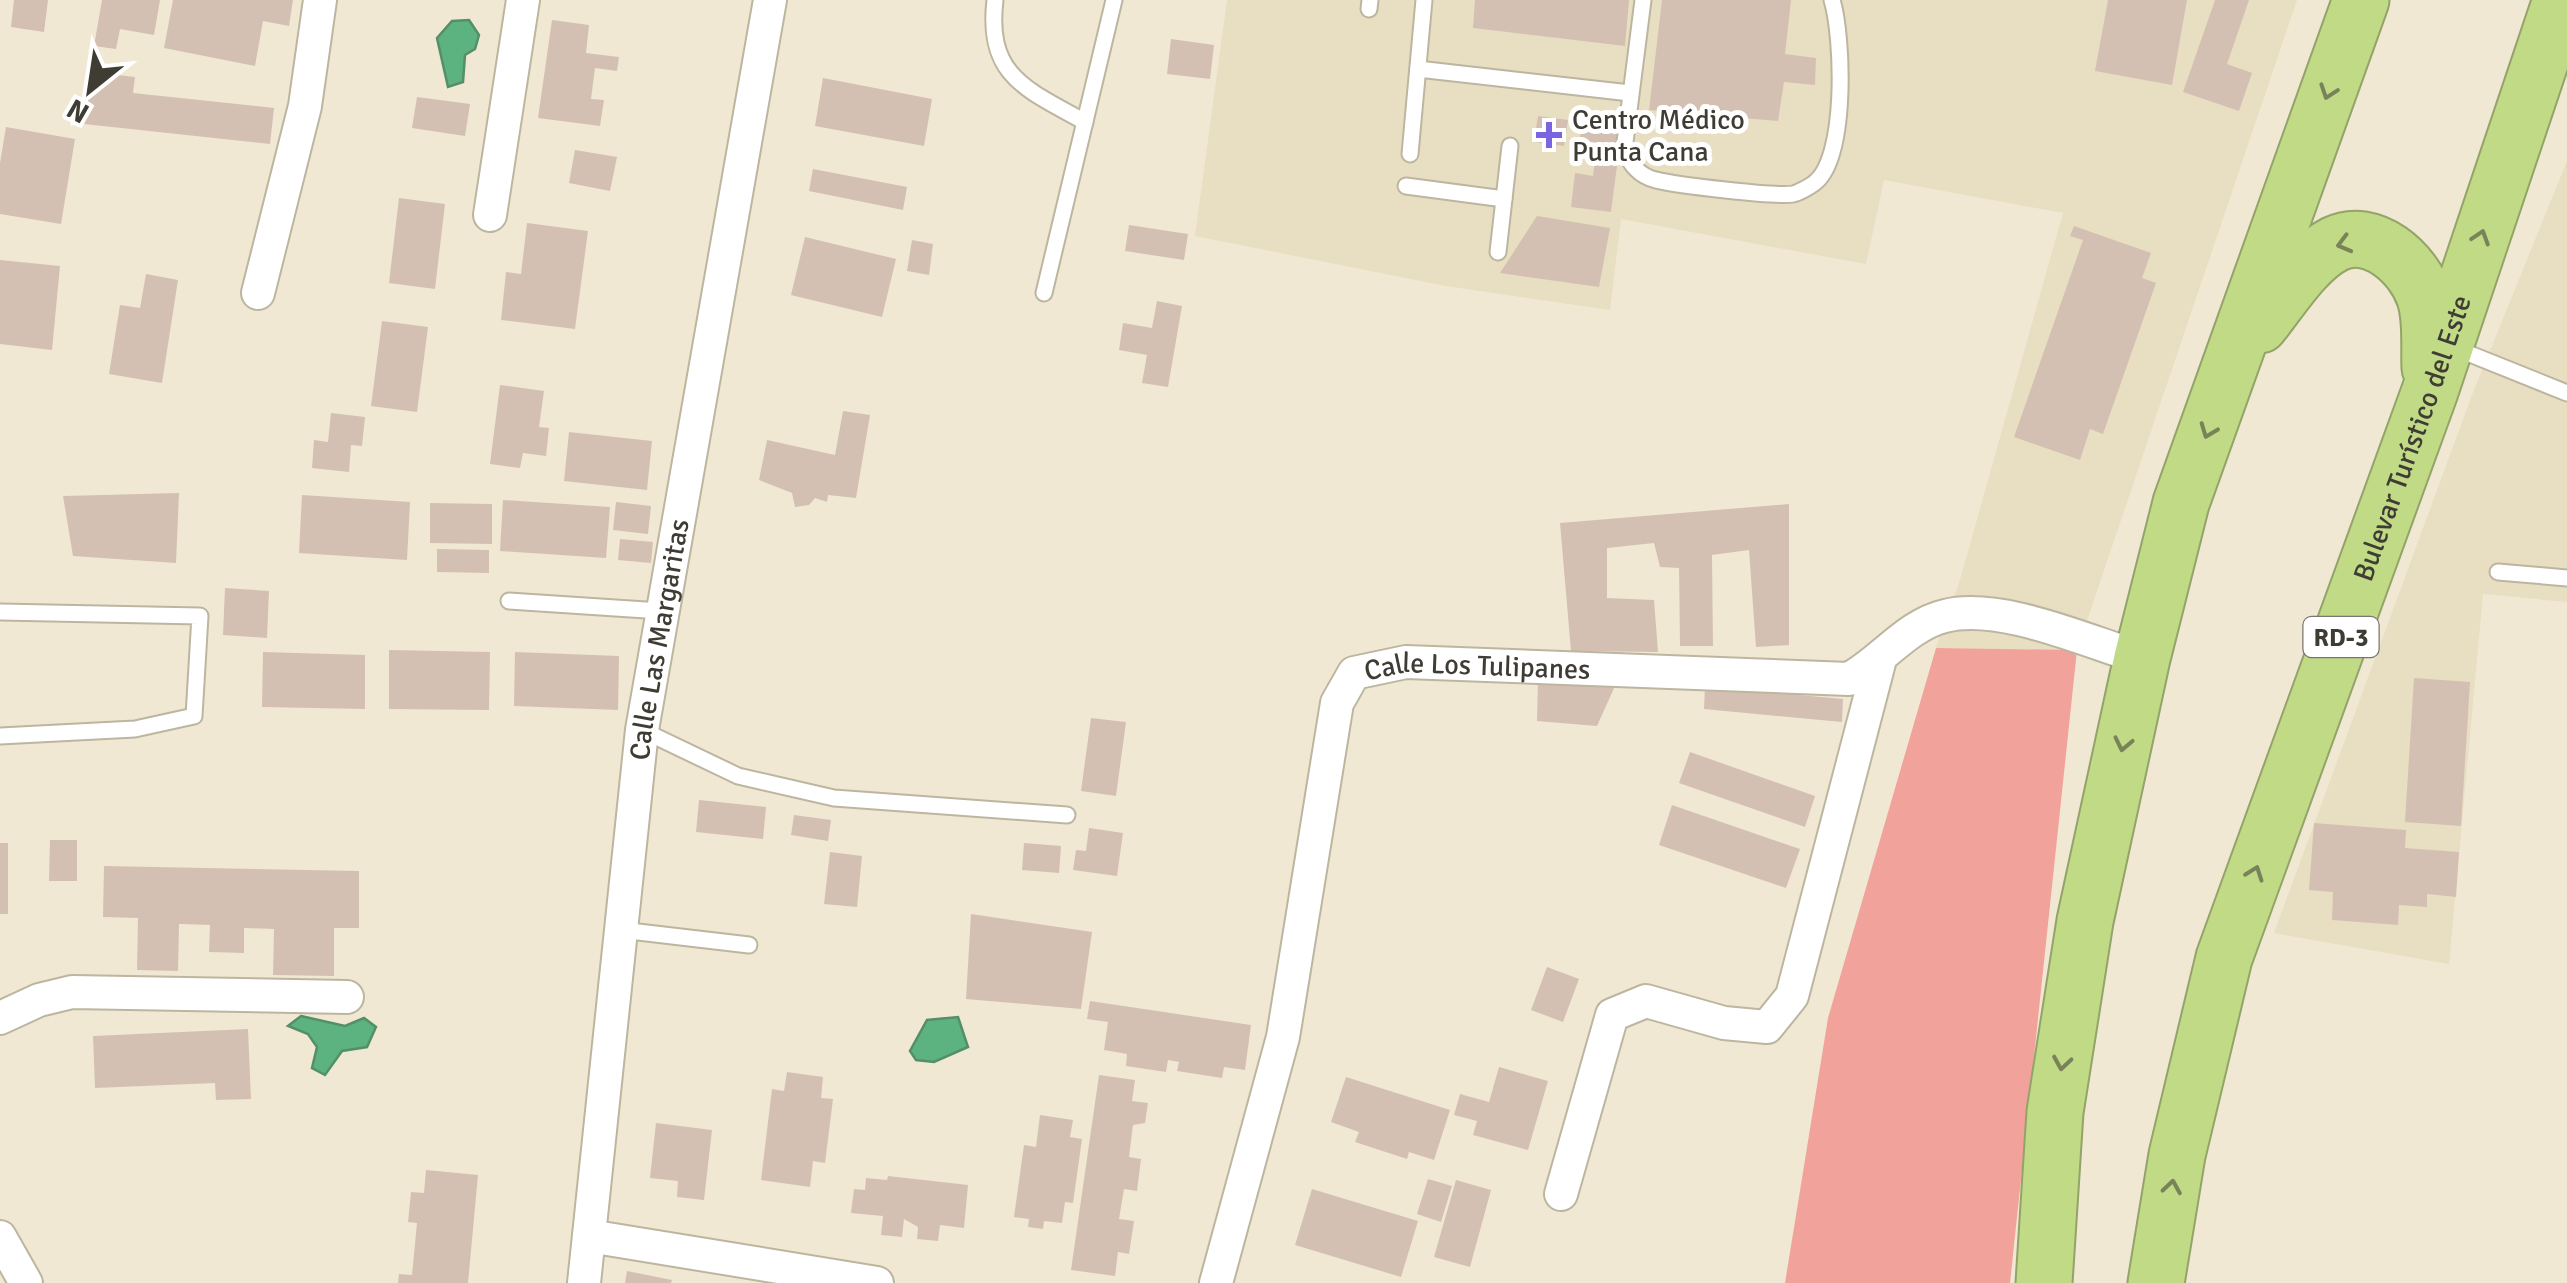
<svg xmlns="http://www.w3.org/2000/svg" width="2567" height="1283" viewBox="0 0 2567 1283" font-family="Signika,sans-serif">
<rect width="100%" height="100%" fill="#f0e8d3"/>
<g fill="#e8dec2">
<polygon points="1227,0 2297,0 2077,650 1936,648 1960,580 2063,213 1884,180 1866,264 1621,219 1610,310 1446,286 1195,236"/>
<polygon points="2567,161 2567,602 2483,594 2449,964 2274,933 2472,395"/>
</g>
<polygon fill="#f1a29a" points="1936,648 2077,650 2010,1283 1785,1283 1828,1018"/>
<g fill="#5db37f" stroke="#548f68" stroke-width="2.5">
<polygon points="469,20 479,35 475,49 465,55 463,82 448,87 437,38 452,21"/>
<polygon points="301,1016 345,1026 364,1018 376,1027 367,1047 342,1051 325,1075 312,1068 317,1047 308,1034 288,1026"/>
<polygon points="958,1017 968,1047 934,1062 916,1060 910,1051 927,1020"/>
</g>
<g fill="#d4c0b2">
<polygon points="14,0 48,0 44,32 11,27"/>
<polygon points="102,0 160,0 154,35 120,29 116,49 94,46"/>
<polygon points="173,0 293,0 289,26 263,21 255,66 164,48"/>
<polygon points="1475,0 1629,0 1625,46 1473,28"/>
<polygon points="1662,0 1791,0 1785,54 1816,58 1815,85 1784,82 1778,121 1649,110"/>
<polygon points="2108,0 2187,0 2172,85 2095,71"/>
<polygon points="2215,0 2249,0 2227,64 2252,73 2239,111 2183,92"/>
<polygon points="552,20 589,25 586,53 619,57 617,71 595,68 591,99 604,100 600,126 538,118"/>
<polygon points="1171,39 1214,45 1210,79 1167,74"/>
<polygon points="108,74 135,77 133,93 274,108 270,144 84,124 88,82 107,84"/>
<polygon points="823,78 932,99 924,146 815,126"/>
<polygon points="417,97 470,104 465,136 412,128"/>
<polygon points="1583,114 1623,119 1611,212 1571,207 1575,173 1593,176 1596,149 1579,147"/>
<polygon points="1538,116 1568,120 1564,146 1534,142"/>
<polygon points="6,127 75,139 61,224 0,214 0,163"/>
<polygon points="575,150 617,157 610,191 569,183"/>
<polygon points="813,169 907,187 903,210 809,191"/>
<polygon points="399,198 445,204 435,289 389,283"/>
<polygon points="1537,216 1610,228 1599,287 1500,273"/>
<polygon points="527,223 588,231 575,329 501,320 506,272 521,274"/>
<polygon points="1129,225 1188,234 1184,260 1125,251"/>
<polygon points="2074,226 2151,253 2142,278 2156,283 2103,434 2090,429 2080,460 2014,437 2083,240 2070,236"/>
<polygon points="805,237 896,259 882,317 791,295"/>
<polygon points="912,240 933,244 929,275 907,271"/>
<polygon points="0,260 60,266 52,350 0,344"/>
<polygon points="146,274 178,280 162,383 109,374 120,305 140,308"/>
<polygon points="1157,301 1182,306 1168,387 1142,383 1147,355 1119,350 1123,323 1152,328"/>
<polygon points="382,321 428,327 417,412 371,406"/>
<polygon points="500,385 544,391 539,427 549,428 546,456 523,453 520,468 490,464"/>
<polygon points="843,411 870,415 856,498 828,495 827,502 815,498 809,505 795,507 792,493 759,480 767,440 835,455"/>
<polygon points="331,413 365,417 362,446 351,445 349,472 312,468 314,440 328,442"/>
<polygon points="569,432 652,441 647,490 564,481"/>
<polygon points="179,493 176,563 73,556 63,496"/>
<polygon points="302,495 410,502 407,560 299,553"/>
<polygon points="503,500 610,507 606,558 500,551"/>
<polygon points="616,502 651,506 648,534 613,530"/>
<polygon points="430,503 492,504 492,544 430,543"/>
<polygon points="1789,504 1789,645 1756,647 1749,550 1712,555 1713,646 1680,646 1679,568 1660,567 1654,543 1607,548 1607,598 1654,600 1658,652 1571,651 1560,523"/>
<polygon points="620,539 653,542 651,563 618,560"/>
<polygon points="437,549 489,550 489,573 437,572"/>
<polygon points="225,588 269,591 267,638 223,635"/>
<polygon points="389,650 490,652 489,710 389,709"/>
<polygon points="263,652 365,655 365,709 262,707"/>
<polygon points="515,652 619,656 618,710 514,706"/>
<polygon points="2414,678 2470,682 2461,826 2405,822"/>
<polygon points="1538,681 1615,686 1597,726 1537,721"/>
<polygon points="1705,686 1843,699 1842,722 1704,709"/>
<polygon points="1091,718 1126,722 1116,796 1081,791"/>
<polygon points="1690,752 1815,796 1805,827 1679,783"/>
<polygon points="699,800 766,807 763,839 696,832"/>
<polygon points="1672,805 1800,849 1786,888 1659,845"/>
<polygon points="794,815 831,820 828,841 791,835"/>
<polygon points="2314,823 2406,830 2405,848 2459,852 2456,897 2427,894 2427,907 2399,905 2398,925 2332,920 2333,892 2309,890"/>
<polygon points="1089,828 1123,833 1117,876 1073,870 1076,850 1086,851"/>
<polygon points="50,840 77,840 77,881 49,881"/>
<rect x="0" y="843" width="8" height="71"/>
<polygon points="1024,843 1061,846 1059,873 1022,870"/>
<polygon points="830,852 862,856 857,907 824,904"/>
<polygon points="104,866 359,871 359,928 334,928 334,976 273,975 274,929 244,928 244,953 209,952 210,925 179,924 178,971 137,970 138,918 103,917"/>
<polygon points="971,914 1092,932 1081,1009 966,999"/>
<polygon points="1547,967 1579,979 1563,1022 1531,1010"/>
<polygon points="1090,1001 1251,1025 1245,1070 1224,1067 1222,1078 1177,1071 1179,1062 1168,1060 1166,1072 1126,1066 1127,1054 1104,1050 1108,1022 1087,1019"/>
<polygon points="248,1029 251,1099 216,1100 215,1083 95,1088 93,1036"/>
<polygon points="1499,1067 1548,1081 1528,1150 1473,1135 1477,1121 1454,1115 1460,1094 1489,1102"/>
<polygon points="787,1072 823,1077 821,1098 833,1099 825,1163 813,1161 810,1187 761,1180 772,1089 784,1091"/>
<polygon points="1099,1075 1135,1080 1132,1101 1148,1103 1145,1123 1133,1125 1129,1157 1141,1159 1137,1191 1124,1189 1119,1219 1134,1221 1129,1254 1118,1252 1115,1276 1071,1270"/>
<polygon points="1346,1077 1450,1110 1434,1160 1409,1152 1407,1159 1355,1142 1359,1132 1331,1122"/>
<polygon points="1040,1115 1073,1120 1070,1137 1082,1139 1073,1203 1065,1202 1062,1223 1044,1221 1043,1229 1028,1227 1029,1219 1014,1217 1024,1145 1036,1147"/>
<polygon points="656,1123 712,1130 704,1200 677,1197 678,1181 650,1178"/>
<polygon points="426,1170 478,1175 468,1283 398,1283 399,1274 412,1275 417,1223 408,1222 411,1192 424,1193"/>
<polygon points="888,1176 968,1185 964,1228 940,1225 938,1241 917,1239 918,1227 904,1219 902,1237 881,1235 883,1216 851,1213 854,1189 865,1190 866,1178 887,1180"/>
<polygon points="1428,1179 1452,1186 1441,1222 1417,1214"/>
<polygon points="1456,1180 1491,1190 1470,1267 1434,1257"/>
<polygon points="1312,1189 1418,1221 1401,1277 1295,1245"/>
<polygon points="627,1271 672,1280 671,1283 625,1283"/>
</g>
<g fill="none" stroke-linecap="round" stroke-linejoin="round">
<defs>
<g id="lane">
<path d="M995,0c-9,76 31,89 90,122"/>
<path d="M1643,0l-19,150c7,15 15,26 32,30 19,5 120,17 137,14 5,-1 16,-7 20,-10 35,-23 30,-148 19,-184"/>
<polyline points="1369,9 1370,0"/>
<polyline points="1418,69 1630,93"/>
<polyline points="1410,154 1424,0"/>
<polyline points="1406,186 1504,199"/>
<polyline points="1498,252 1510,146"/>
<polyline points="1044,293 1114,0"/>
<polyline points="2455,348 2567,393"/>
<polyline points="2498,572 2567,578"/>
<polyline points="509,601 661,611"/>
<polyline points="0,612 200,616 194,716 135,729 0,736"/>
<polyline points="642,730 738,776 834,798 1067,815"/>
<polyline points="621,930 749,945"/>
</g>
<g id="street">
<polyline points="490,215 523,0"/>
<polyline points="258,293 305,106 320,0"/>
<polyline points="0,1018 39,1000 72,992 347,997"/>
<polyline points="1561,1194 1612,1015 1646,1001 1724,1023 1767,1027 1792,996 1879,663"/>
<polyline points="589,1236 877,1283"/>
<polyline points="0,1237 26,1283"/>
<path id="s1" d="M584,1283l58,-553 128,-730"/>
<path id="s2" d="M1216,1283l67,-246 54,-334 17,-30 52,-11 443,17c33,-18 58,-54 96,-63 56,-14 143,26 197,42"/>
</g>
<g id="highway">
<path d="M2260,325c21,-26 45,-66 75,-81 37,-18 79,19 90,54 7,21 4,48 5,70"/>
<polyline points="2044,1283 2055,1112 2085,921 2142,658 2181,503 2361,0"/>
<path id="s3" d="M2156,1283l21,-128 47,-197 206,-567 131,-391"/>
</g>
</defs>
<use href="#lane" stroke="#bcb5a0" stroke-width="19"/>
<use href="#street" stroke="#bcb5a0" stroke-width="36"/>
<use href="#highway" stroke="#93a369" stroke-width="59"/>
<use href="#lane" stroke="#fff" stroke-width="15"/>
<use href="#street" stroke="#fff" stroke-width="32"/>
<use href="#highway" stroke="#c0da86" stroke-width="55"/>
</g>
<defs><path id="oneway-chevron" d="M-2-3.5L2.5 0L-2 3.5" fill="none" stroke-width="1.6" stroke-linecap="round" stroke-linejoin="round" transform="scale(2.5)"/></defs>
<g stroke="#798359">
<use href="#oneway-chevron" transform="translate(2328 92) rotate(109)"/>
<use href="#oneway-chevron" transform="translate(2481 237) rotate(-72)"/>
<use href="#oneway-chevron" transform="translate(2344 244) rotate(165)"/>
<use href="#oneway-chevron" transform="translate(2208 431) rotate(111)"/>
<use href="#oneway-chevron" transform="translate(2123 744) rotate(102)"/>
<use href="#oneway-chevron" transform="translate(2255 873) rotate(-70)"/>
<use href="#oneway-chevron" transform="translate(2062 1063) rotate(99)"/>
<use href="#oneway-chevron" transform="translate(2172 1187) rotate(-81)"/>
</g>
<path fill="#7a64df" stroke="#fff" stroke-width="4" d="M1544 120h10v10h10v10h-10v10h-10v-10h-10v-10h10z"/>
<g text-anchor="middle" stroke-width="10" stroke-linejoin="round" paint-order="stroke">
<rect fill="#fff" stroke="#797671" stroke-width="2.5" x="2303.5" y="617" width="75" height="40" rx="8"/>
<g font-size="25" font-weight="bold" fill="#3f3c34">
<text x="2341" y="646">RD-3</text>
</g>
<g font-size="28" fill="#3f3c34" stroke="#fff" text-anchor="start">
<text x="1572" y="129">Centro Médico<tspan x="1572" dy="32">Punta Cana</tspan></text>
</g>
<g font-size="28" fill="#3f3c34" stroke="#fff">
<text dy="10" stroke="none"><textPath href="#s3" startOffset="885">Bulevar Turístico del Este</textPath></text>
<text dy="10" stroke="none"><textPath href="#s1" startOffset="648">Calle Las Margaritas</textPath></text>
<text dy="10" stroke="none"><textPath href="#s2" startOffset="752">Calle Los Tulipanes</textPath></text>
</g>
</g>
<g transform="translate(90 90) rotate(210)" stroke="#ffffff" stroke-width="8" paint-order="stroke">
<path d="M0-8L18 38L0 25L-18 38Z" fill="#3f3c34"/>
<text y="-15" font-size="28" font-weight="bold" text-anchor="middle" fill="#3f3c34">N</text>
</g>
</svg>
